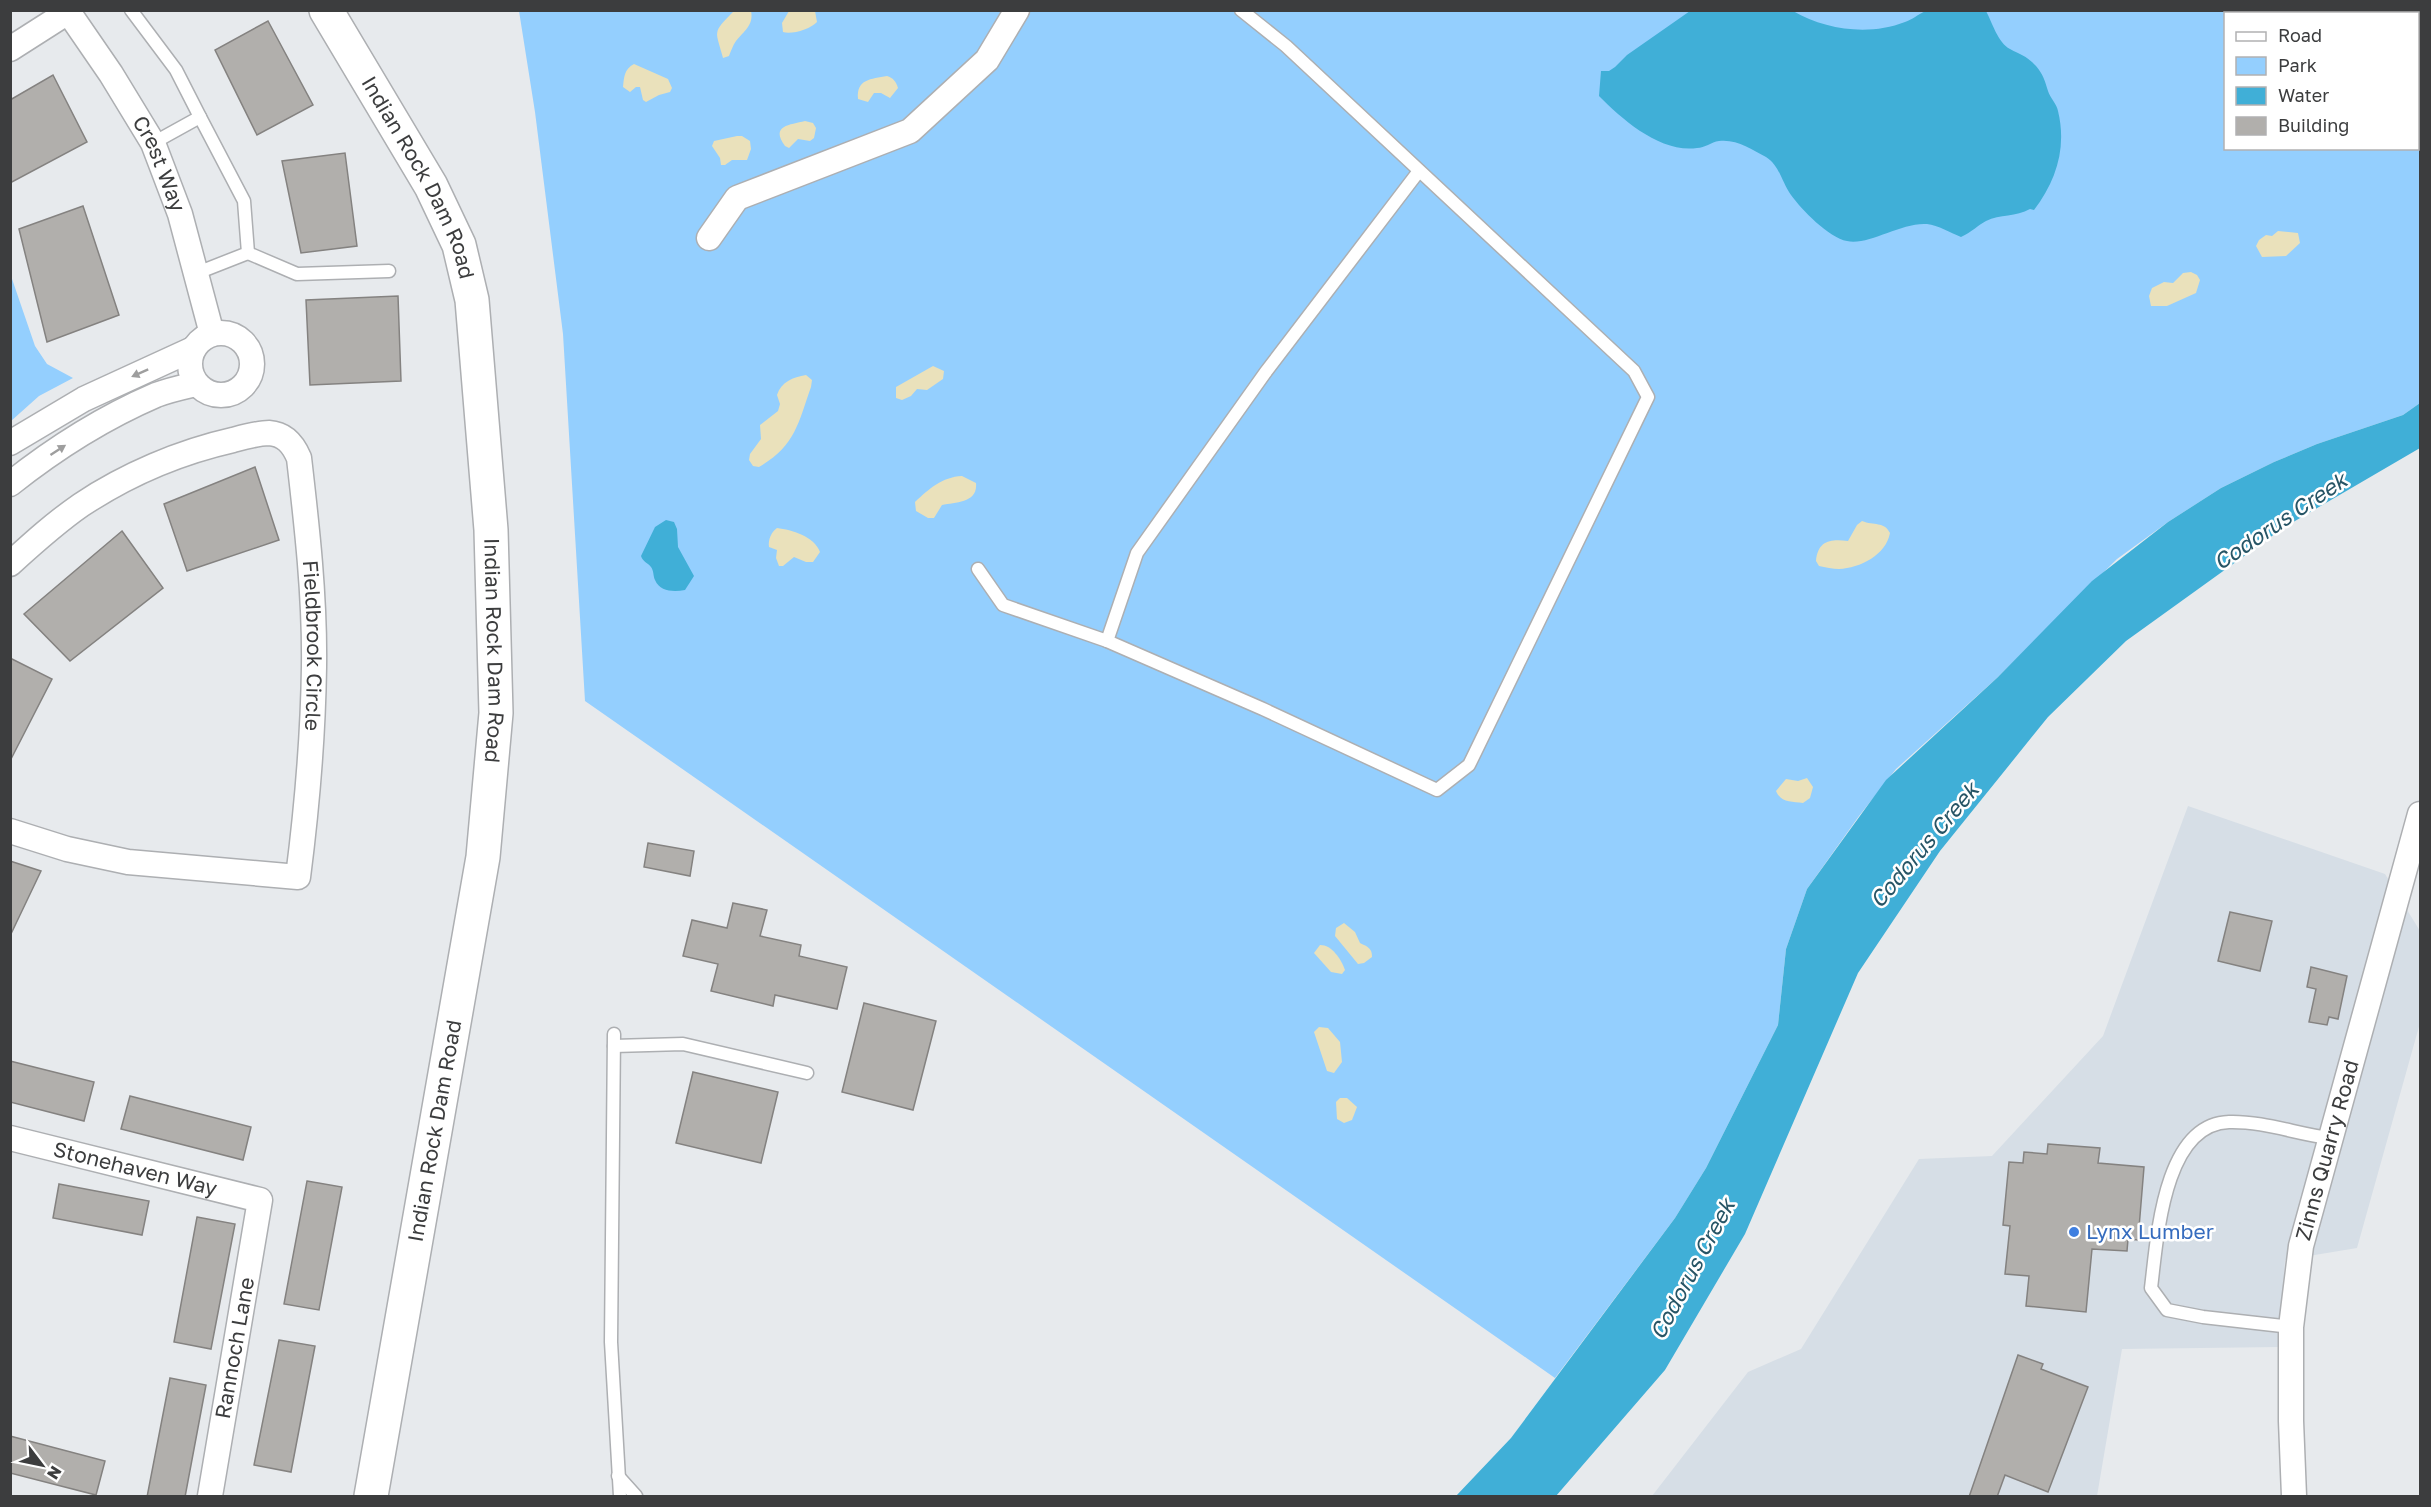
<svg xmlns="http://www.w3.org/2000/svg" width="2431" height="1507" viewBox="0 0 2431 1507" font-family="'Golos Text',sans-serif">
<rect width="100%" height="100%" fill="#e7eaed"/>
<polygon fill="#d6dee6" points="2188,806 2385,874 2420,931 2420,1023 2357,1248 2285,1260 2279,1347 2122,1349 2097,1496 1652,1496 1748,1372 1801,1349 1919,1159 1992,1156 2103,1036"/>
<g fill="#94cffe" fill-rule="evenodd">
<path d="M519,11h1901v392l-17,12 -86,29 -43,18 -53,26 -53,34 -51,37 -119,118 -102,92 -37,47 -52,73 -21,60 -8,76 -72,143 -31,50 -120,160 -970,-677 -22,-367 -28,-222zM2226,14h192v134h-192z"/>
<polygon points="11,276 35,346 47,364 73,378 39,396 11,421"/>
</g>
<g fill="#eae1bb">
<path d="M734,11h17c3,14 -7,20 -15,30 -3,4 -5,10 -7,15l-6,2c-7,-28 -12,-24 11,-47z"/>
<path d="M789,11h26l2,11c-6,7 -26,13 -34,10l-1,-9z"/>
<path d="M634,64l34,15 4,9 -2,4 -11,3 -13,7 -3,-2 -3,-13h-4l-6,5 -7,-5c1,-9 1,-18 11,-23z"/>
<path d="M887,76c6,2 9,5 11,12l-8,10 -9,-5h-7l-6,9 -10,-3c-2,-20 13,-20 29,-23z"/>
<path d="M805,121l8,2 3,5 -2,10 -4,3 -12,-2 -9,9 -4,-2c-15,-21 5,-21 20,-25z"/>
<polygon points="737,136 742,136 750,141 751,149 747,160 732,160 725,165 721,165 720,158 712,146 714,141"/>
<polygon points="2278,231 2298,233 2300,243 2286,256 2262,257 2256,246 2259,240 2266,235 2272,236"/>
<polygon points="2191,272 2197,275 2200,280 2196,293 2167,306 2151,306 2149,296 2152,288 2164,282 2173,283 2183,273"/>
<polygon points="933,366 944,371 943,379 927,390 917,389 911,396 902,400 896,398 896,387"/>
<path d="M806,375l6,5 -1,7c-13,37 -16,59 -52,80l-6,-1 -4,-6 1,-6 11,-15 -1,-14 18,-14 2,-7 -3,-9c4,-13 16,-18 29,-20z"/>
<path d="M962,476l14,7c2,20 -20,19 -34,22l-8,13h-6l-12,-7 -1,-9c14,-13 27,-25 47,-26z"/>
<path d="M1862,521c12,5 22,0 28,12 -4,22 -30,35 -51,36 -6,0 -14,-2 -20,-3l-3,-5c2,-21 15,-22 32,-20l9,-16z"/>
<path d="M777,528c15,2 37,8 43,24l-7,10h-7l-12,-5 -11,9h-4l-3,-8 1,-8 -8,-3c-1,-7 2,-15 8,-19z"/>
<path d="M1807,778l6,9 -3,11 -7,5c-11,-2 -22,0 -27,-12l10,-12 12,2z"/>
<path d="M1344,923l11,9 5,11c8,4 12,5 12,14l-8,6 -6,1 -23,-28 1,-8z"/>
<path d="M1320,945c12,0 21,14 25,25l-3,4 -11,-2 -17,-19z"/>
<polygon points="1319,1027 1328,1028 1340,1042 1342,1062 1334,1073 1327,1071 1314,1032"/>
<polygon points="1340,1098 1347,1098 1357,1107 1352,1120 1344,1123 1337,1119 1336,1102"/>
</g>
<g fill="#40afd7">
<path d="M1690,11h103c33,19 76,25 112,11 7,-2 13,-8 21,-11 11,-4 46,-1 60,0 6,11 12,32 24,38 11,6 17,7 26,17 7,8 9,15 12,25 2,7 9,13 10,20 9,37 -2,70 -24,99l-4,-1c-14,8 -30,5 -44,12 -8,4 -14,11 -25,16 -10,-4 -23,-12 -34,-13 -26,-2 -59,22 -80,17 -18,-3 -46,-32 -56,-46 -9,-12 -11,-29 -25,-38 -15,-8 -29,-18 -47,-16 -8,1 -14,7 -22,7 -37,5 -74,-28 -98,-52l2,-25h8l6,-4 12,-12z"/>
<polygon points="2420,403 2420,448 2283,528 2126,641 2048,717 1940,851 1858,973 1745,1234 1665,1370 1556,1496 1456,1496 1511,1438 1675,1218 1706,1168 1778,1025 1786,949 1807,889 1886,780 1998,677 2092,581 2168,522 2221,488 2274,462 2317,444 2403,415"/>
<path d="M666,520l8,2 3,7 1,18 16,29 -9,14c-11,2 -25,2 -30,-10 -2,-4 -1,-9 -4,-13 -4,-5 -8,-5 -10,-11l14,-29z"/>
</g>
<g fill="#b1afac" stroke="#848280" stroke-width="1.5">
<polygon points="268,21 313,105 257,135 215,50"/>
<polygon points="53,75 87,142 10,183 10,100"/>
<polygon points="345,153 357,246 301,253 282,161"/>
<polygon points="83,206 119,315 47,342 19,229"/>
<polygon points="398,296 401,381 310,385 306,300"/>
<polygon points="255,467 279,540 187,571 164,504"/>
<polygon points="122,531 163,588 70,661 24,614"/>
<polygon points="10,658 52,679 10,761"/>
<polygon points="648,843 694,851 690,876 644,867"/>
<polygon points="10,861 41,871 10,936"/>
<polygon points="733,903 767,910 760,936 801,945 799,956 847,967 837,1009 775,995 773,1006 711,991 718,964 683,956 692,920 727,928"/>
<polygon points="2230,912 2272,921 2260,971 2218,961"/>
<polygon points="2311,967 2347,976 2338,1019 2329,1017 2327,1025 2309,1022 2316,989 2307,987"/>
<polygon points="864,1003 936,1021 913,1110 842,1092"/>
<polygon points="10,1061 94,1082 84,1121 10,1102"/>
<polygon points="693,1072 778,1092 761,1163 676,1143"/>
<polygon points="130,1096 251,1127 243,1160 121,1129"/>
<polygon points="2048,1144 2100,1148 2098,1163 2144,1167 2138,1240 2128,1239 2127,1251 2092,1249 2086,1312 2026,1306 2029,1276 2005,1274 2010,1226 2003,1225 2009,1162 2023,1163 2024,1152 2047,1154"/>
<polygon points="307,1181 342,1187 319,1310 284,1304"/>
<polygon points="59,1184 149,1201 142,1235 53,1218"/>
<polygon points="197,1217 235,1224 211,1349 174,1342"/>
<polygon points="279,1340 315,1346 291,1472 254,1465"/>
<polygon points="2018,1355 2043,1364 2041,1369 2088,1387 2048,1492 2005,1475 1997,1497 1969,1497"/>
<polygon points="170,1378 206,1385 185,1497 147,1497"/>
<polygon points="10,1436 105,1461 96,1495 10,1473"/>
</g>
<g fill="none" stroke-linecap="round" stroke-linejoin="round">
<defs>
<g id="lane">
<polyline points="131,10 176,70 200,117 153,143"/>
<polyline points="248,253 297,274 389,271"/>
<polyline points="197,273 248,253 244,201 200,117"/>
<polyline points="978,569 1003,605 1107,641 1263,709 1437,790 1469,765 1648,397 1634,371 1286,46 1241,10"/>
<polyline points="1107,641 1137,553 1265,373 1419,171"/>
<polyline points="614,1034 611,1342 620,1496"/>
<polyline points="614,1046 683,1044 807,1073"/>
<path d="M2291,1327l-88,-10 -36,-7 -16,-22c6,-48 12,-164 78,-166 34,-1 68,12 100,16"/>
<polyline points="618,1476 636,1496"/>
</g>
<g id="street">
<path id="s1" d="M67,10l44,64 42,69 27,71 32,120"/>
<polyline points="10,49 68,12"/>
<polyline points="709,238 737,198 910,131 987,60 1017,10"/>
<circle cx="221" cy="364" r="31"/>
<polyline points="10,443 84,399 193,349"/>
<path d="M10,484c44,-35 95,-67 146,-89 13,-5 27,-8 40,-11"/>
<path id="s2" d="M10,564c23,-21 45,-41 71,-59 45,-30 99,-53 152,-65 11,-3 25,-7 36,-7 16,1 24,11 30,25 8,69 16,139 15,209 -1,71 -7,140 -16,210l-170,-15 -61,-13 -57,-18"/>
<path id="s3" d="M10,1138l250,62 -50,296"/>
<path id="s4" d="M2294,1496l-3,-75v-94l10,-81 119,-432"/>
</g>
<g id="secondary">
<path id="s5" d="M326,10l105,176 28,59 13,55 19,230 5,183 -13,144 -112,639"/>
</g>
</defs>
<use href="#lane" stroke="#adafb2" stroke-width="15"/>
<use href="#street" stroke="#adafb2" stroke-width="27"/>
<use href="#secondary" stroke="#adafb2" stroke-width="36"/>
<use href="#lane" stroke="#fff" stroke-width="12"/>
<use href="#street" stroke="#fff" stroke-width="24"/>
<use href="#secondary" stroke="#fff" stroke-width="33"/>
</g>
<defs><path id="oneway-solid" d="M-6-.8H1V-3.2L6.5 0L1 3.2V.8H-6Z" transform="scale(1.5)"/></defs>
<g fill="#9e9e9e">
<use href="#oneway-solid" transform="translate(140 373) rotate(156)"/>
<use href="#oneway-solid" transform="translate(58 450) rotate(-33)"/>
</g>
<circle fill="#3f7fe0" stroke="#fff" stroke-width="2" cx="2074" cy="1232" r="6"/>
<g text-anchor="middle" stroke-width="5" stroke-linejoin="round" paint-order="stroke">
<g font-size="21" fill="#3c3d3e" stroke="#fff">
<text dy="7" stroke="none"><textPath href="#s1" startOffset="180">Crest Way</textPath></text>
<text dy="7" stroke="none"><textPath href="#s5" startOffset="192">Indian Rock Dam Road</textPath></text>
<text dy="7" stroke="none"><textPath href="#s2" startOffset="525">Fieldbrook Circle</textPath></text>
<text dy="7" stroke="none"><textPath href="#s5" startOffset="678">Indian Rock Dam Road</textPath></text>
<text transform="translate(435 1131) rotate(-80)" y="7">Indian Rock Dam Road</text>
<text dy="7" stroke="none"><textPath href="#s4" startOffset="350">Zinns Quarry Road</textPath></text>
<text dy="7" stroke="none"><textPath href="#s3" startOffset="129">Stonehaven Way</textPath></text>
<text transform="translate(235 1348) rotate(-80)" y="7">Rannoch Lane</text>
</g>
<g font-size="21" fill="#366cbe" stroke="#fff" text-anchor="start">
<text x="2086" y="1239">Lynx Lumber</text>
</g>
<g font-size="22" font-style="italic" fill="#275566" stroke="#fff">
<text transform="translate(2280 521) rotate(-34)" y="8">Codorus Creek</text>
<text transform="translate(1924 845) rotate(-50)" y="8">Codorus Creek</text>
<text transform="translate(1692 1269) rotate(-62)" y="8">Codorus Creek</text>
</g>
</g>
<rect width="2431" height="1507" fill="none" stroke="#3c3d3e" stroke-width="24"/>
<rect x="2224" y="12" width="195" height="138" fill="#ffffff" stroke="#b1b1b2" stroke-width="1.5"/>
<rect x="2236" y="32" width="30" height="9" fill="#ffffff" stroke="#b1b1b2" stroke-width="1.5"/>
<text x="2278" y="42" font-size="18" fill="#3c3d3e">Road</text>
<rect x="2236" y="57" width="30" height="18" fill="#94cffe" stroke="#b1b1b2" stroke-width="1.5"/>
<text x="2278" y="72" font-size="18" fill="#3c3d3e">Park</text>
<rect x="2236" y="87" width="30" height="18" fill="#40afd7" stroke="#b1b1b2" stroke-width="1.5"/>
<text x="2278" y="102" font-size="18" fill="#3c3d3e">Water</text>
<rect x="2236" y="117" width="30" height="18" fill="#b1afac" stroke="#b1b1b2" stroke-width="1.5"/>
<text x="2278" y="132" font-size="18" fill="#3c3d3e">Building</text>
<g transform="translate(42 1465) rotate(122)" stroke="#ffffff" stroke-width="4.5" paint-order="stroke">
<path d="M0-4.5L10 22L0 15L-10 22Z" fill="#3c3d3e"/>
<text y="-9" font-size="16" font-weight="bold" text-anchor="middle" fill="#3c3d3e">N</text>
</g>
</svg>
